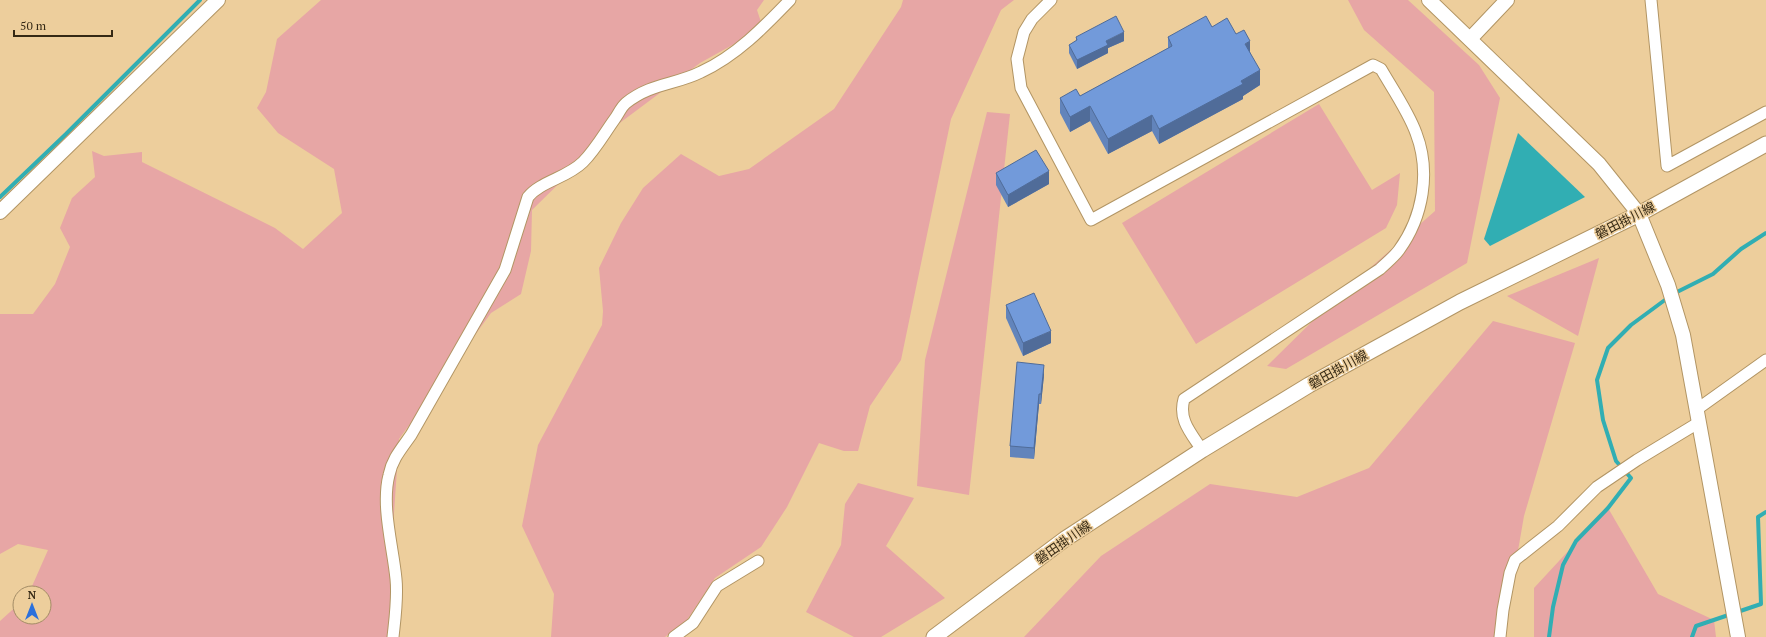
<svg xmlns="http://www.w3.org/2000/svg" width="1766" height="637" viewBox="0 0 1766 637" font-family="'PT Serif','Noto Sans JP',serif">
<rect width="100%" height="100%" fill="#edce9c"/>
<g fill="#e7a6a5">
<polygon points="321,0 764,0 757,10 763,28 700,63 605,134 591,152 532,210 531,251 521,294 491,313 399,439 392,543 392,637 0,637 0,621 20,603 20,617 44,617 44,593 29,593 48,550 18,544 0,554 0,314 33,314 55,284 70,247 60,228 72,198 95,177 92,151 104,156 142,152 142,162 275,228 303,249 342,213 334,169 278,133 257,108 266,92 277,39"/>
<polygon points="903,0 1014,0 1001,10 951,119 901,360 870,406 858,451 844,451 819,443 787,507 761,547 715,578 687,620 665,637 551,637 554,594 522,526 538,445 602,325 603,311 599,268 621,223 643,188 681,154 719,176 749,169 834,109 901,7"/>
<polygon points="1348,0 1408,0 1479,65 1500,98 1467,263 1286,369 1267,366 1337,297 1435,211 1434,92 1364,30"/>
<polygon points="1319,104 1372,190 1400,173 1397,205 1386,228 1196,344 1122,223"/>
<polygon points="987,112 1010,114 969,495 917,486 925,360"/>
<polygon points="1599,258 1578,336 1507,296"/>
<polygon points="1493,321 1575,343 1524,516 1503,637 1024,637 1101,556 1210,484 1297,497 1369,468"/>
<polygon points="858,483 914,498 886,546 945,598 881,637 854,637 806,612 841,545 845,504"/>
<polygon points="1608,508 1658,594 1714,620 1716,637 1534,637 1534,588"/>
</g>
<polygon fill="#31aeb3" points="1518,133 1585,197 1490,246 1484,239"/>
<g fill="none" stroke-linecap="round" stroke-linejoin="round">
<g stroke="#31aeb3" stroke-width="4">
<polyline points="0,197 66,134 200,0"/>
<polyline points="1549,637 1553,607 1563,565 1576,541 1608,508 1631,478 1616,461 1603,420 1597,380 1608,348 1631,325 1673,294 1713,274 1741,249 1766,233"/>
<polyline points="1692,637 1696,626 1761,604 1758,517 1766,512"/>
</g>
<defs>
<g id="minor">
<path d="M1051,0l-19,19 -8,13 -7,27 4,29 70,132 282,-155 8,4c11,19 28,44 35,64 15,39 7,84 -17,117 -5,7 -13,13 -19,19l-196,130c-6,21 7,34 18,51"/>
<polyline points="1651,0 1667,166 1766,112"/>
<polyline points="1696,410 1766,360"/>
<path d="M393,637c2,-19 5,-39 3,-58 -3,-32 -15,-73 -7,-104 3,-16 13,-27 22,-40l94,-165 23,-73c13,-16 39,-19 55,-35 12,-12 21,-28 31,-42 4,-5 7,-13 12,-17 25,-20 49,-18 75,-31 35,-16 63,-45 89,-72"/>
<polyline points="674,637 693,623 717,586 758,561"/>
<polyline points="1500,637 1503,610 1510,573 1515,560 1558,526 1597,487 1637,460 1698,423"/>
</g>
<g id="tertiary">
<polyline points="1429,0 1599,164 1639,214 1668,285 1683,335 1738,637"/>
<polyline points="1470,39 1507,0"/>
<polyline points="0,212 218,0"/>
</g>
<polyline id="secondary" points="934,637 1065,539 1202,450 1309,385 1460,302 1639,214 1766,144"/>
</defs>
<use href="#minor" stroke="#b29564" stroke-width="13"/>
<use href="#tertiary" stroke="#b29564" stroke-width="16"/>
<use href="#secondary" stroke="#b29564" stroke-width="17"/>
<use href="#minor" stroke="#fff" stroke-width="11"/>
<use href="#tertiary" stroke="#fff" stroke-width="14"/>
<use href="#secondary" stroke="#fff" stroke-width="15"/>
</g>
<g fill="#6284bb">
<polygon points="1212,27 1236,34 1250,52 1260,85 1243,96 1243,99 1159,144 1152,131 1108,154 1090,121 1070,132 1060,113 1060,98 1080,96 1168,48 1168,37"/>
<polygon points="1076,37 1124,41 1108,48 1108,53 1077,69 1069,53 1069,45 1076,41"/>
<polygon points="996,173 1049,184 1008,207 996,185"/>
<polygon points="1006,305 1051,343 1023,356 1006,318"/>
<polygon points="1044,375 1041,404 1039,404 1034,459 1010,457 1010,446"/>
</g>
<g fill="#506c99">
<polygon points="1124,32 1124,41 1108,48 1108,53 1077,69 1077,60 1106,41"/>
<polygon points="1250,41 1250,56 1245,44"/>
<polygon points="1260,70 1260,85 1243,96 1243,99 1159,144 1159,129"/>
<polygon points="1090,106 1090,121 1070,132 1070,117"/>
<polygon points="1152,115 1152,131 1108,154 1108,139"/>
<polygon points="1049,171 1049,184 1008,207 1008,195"/>
<polygon points="1051,331 1051,343 1023,356 1023,343"/>
<polygon points="1044,365 1044,375 1041,404 1041,394"/>
<polygon points="1039,394 1039,404 1034,459 1034,448"/>
</g>
<g fill="#729ada" stroke="#506c99">
<polygon points="1116,16 1124,32 1106,41 1108,45 1077,60 1069,45 1077,40 1076,37"/>
<polygon points="1206,16 1212,27 1227,18 1236,34 1244,30 1250,41 1245,44 1260,70 1241,81 1243,84 1159,129 1152,115 1108,139 1090,106 1070,117 1060,98 1076,89 1080,96 1172,46 1168,37"/>
<polygon points="1036,150 1049,171 1008,195 996,173"/>
<polygon points="1034,293 1051,331 1023,343 1006,305"/>
<polygon points="1017,362 1044,365 1041,394 1039,394 1034,448 1010,446"/>
</g>
<g text-anchor="middle" stroke-width="3" stroke-linejoin="round" paint-order="stroke">
<g font-size="13" fill="#352915" stroke="#edce9c">
<text transform="translate(1625 220) rotate(-27)" y="5">磐田掛川線</text>
<text transform="translate(1338 369) rotate(-29)" y="5">磐田掛川線</text>
<text transform="translate(1063 542) rotate(-35)" y="5">磐田掛川線</text>
</g>
</g>
<g transform="translate(32 605)"><circle r="19" fill="#edce9c" stroke="#a38c66"/>
<path d="M0-3L7 15L0 10L-7 15Z" fill="#2b70dc"/>
<text y="-6" font-size="11" font-weight="bold" text-anchor="middle" fill="#352915">N</text>
</g>
<path d="M14 30v6h98v-6" fill="none" stroke="#352915" stroke-width="2"/>
<text x="20" y="30" font-size="12" fill="#352915" stroke="#edce9c" stroke-width="3" paint-order="stroke">50 m</text>
</svg>
